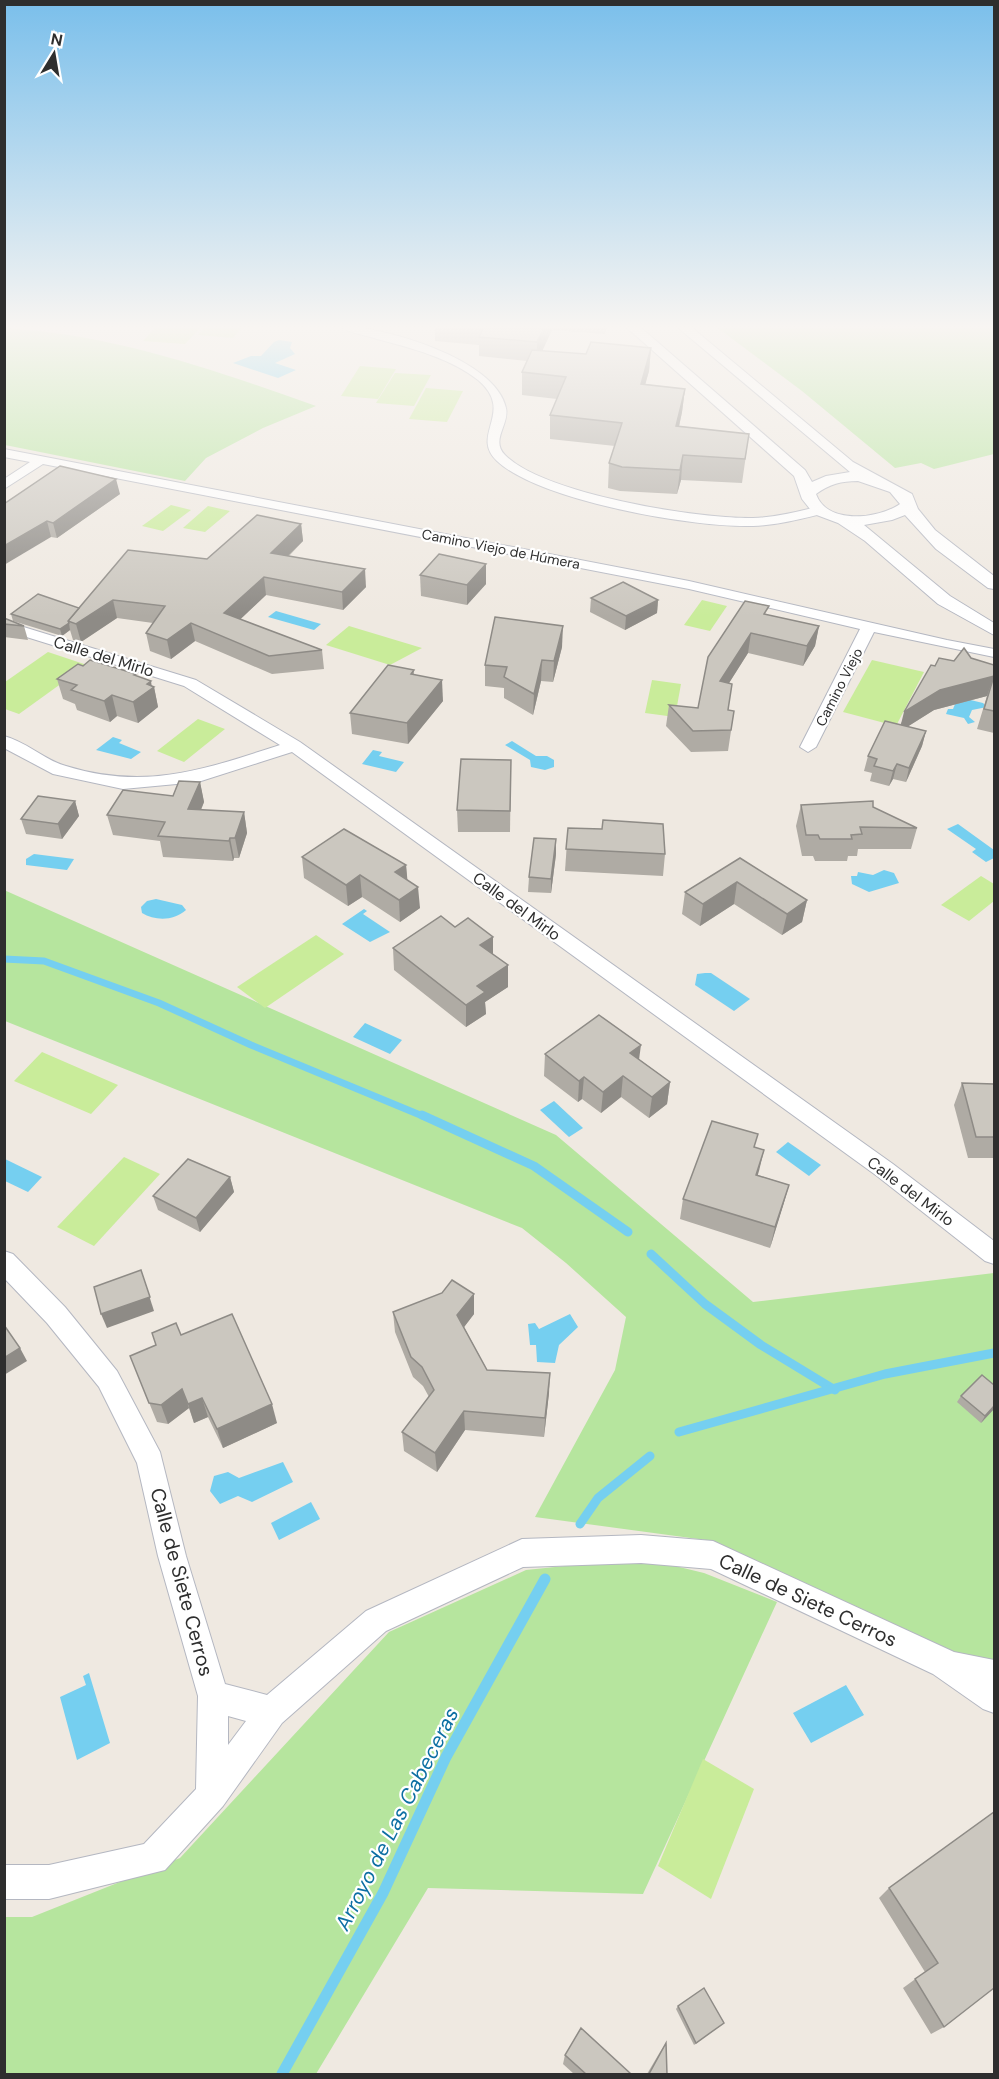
<svg xmlns="http://www.w3.org/2000/svg" width="999" height="2079" viewBox="0 0 999 2079" font-family="'DM Sans',sans-serif">
<rect width="100%" height="100%" fill="#efe9e1"/>
<g fill="#b6e59e">
<polygon points="715,326 994,326 994,454 934,469 921,463 895,468 802,391"/>
<path d="M4,328c109,6 210,42 312,78l-53,22 -57,30 -21,23 -180,-36z"/>
<polygon points="4,890 556,1135 753,1302 994,1273 994,1662 946,1651 713,1541 535,1517 615,1370 626,1317 566,1263 522,1228 5,1021"/>
<polygon points="642,1558 704,1573 777,1602 643,1894 428,1888 316,2074 5,2074 5,1917 32,1917 180,1858 389,1632 526,1570"/>
</g>
<g fill="#c9ec9a">
<polygon points="157,326 201,327 185,344 143,341"/>
<polygon points="206,326 243,326 233,338 198,335"/>
<polygon points="360,366 396,369 378,399 341,396"/>
<polygon points="395,373 431,375 414,406 376,403"/>
<polygon points="426,388 463,391 447,422 409,419"/>
<polygon points="171,505 191,510 163,531 142,526"/>
<polygon points="208,506 230,511 205,532 183,528"/>
<polygon points="702,600 727,606 710,631 684,625"/>
<polygon points="349,626 422,648 390,665 326,645"/>
<polygon points="48,652 87,665 19,714 5,709 5,682"/>
<polygon points="872,660 924,672 896,726 843,712"/>
<polygon points="652,680 681,684 675,717 645,713"/>
<polygon points="198,719 225,729 184,762 157,751"/>
<polygon points="981,876 994,884 994,901 969,921 941,905"/>
<polygon points="316,935 344,954 265,1008 237,987"/>
<polygon points="42,1052 118,1085 91,1114 14,1081"/>
<polygon points="124,1157 160,1174 94,1246 57,1227"/>
<polygon points="703,1759 754,1789 711,1899 658,1866"/>
</g>
<g fill="#75cff0">
<polygon points="279,340 292,342 290,348 295,354 275,363 296,370 278,378 233,363 251,356 261,356 274,342"/>
<polygon points="276,611 321,624 314,630 268,617"/>
<polygon points="958,697 983,703 987,707 972,710 969,717 975,722 968,724 964,718 946,714 948,709 953,709"/>
<polygon points="113,737 122,740 119,743 141,752 131,759 96,750"/>
<polygon points="512,741 536,756 547,756 554,760 554,767 545,770 531,767 530,760 505,745"/>
<polygon points="373,750 382,752 379,756 404,762 396,772 362,764"/>
<polygon points="958,824 994,850 994,858 986,862 972,852 976,849 947,829"/>
<polygon points="34,854 74,859 67,870 26,865 26,859"/>
<polygon points="884,870 894,873 899,883 869,892 852,884 851,876 857,876 858,872 873,875"/>
<path d="M156,899l26,6 4,5c-12,11 -31,11 -44,3l-1,-6 6,-6z"/>
<polygon points="364,909 367,911 363,914 390,932 370,942 342,924"/>
<polygon points="705,973 711,973 750,999 734,1011 695,985 697,974"/>
<polygon points="365,1023 402,1040 390,1054 353,1037"/>
<polygon points="554,1101 583,1128 569,1137 540,1110"/>
<polygon points="788,1142 821,1165 809,1176 776,1152"/>
<polygon points="5,1159 42,1177 28,1192 5,1181"/>
<polygon points="570,1314 578,1327 559,1345 555,1363 537,1362 536,1345 530,1345 528,1324 535,1323 539,1329"/>
<polygon points="283,1462 293,1482 252,1502 238,1496 220,1504 210,1491 214,1476 228,1472 239,1478"/>
<polygon points="311,1502 320,1519 279,1540 271,1523"/>
<polygon points="89,1673 110,1743 77,1760 60,1697 86,1685 83,1676"/>
<polygon points="846,1685 864,1715 811,1743 793,1713"/>
</g>
<g fill="none" stroke-linecap="round" stroke-linejoin="round">
<polyline stroke="#75cff0" stroke-width="7" points="4,959 44,961 159,1003 251,1045 425,1117"/>
<g stroke="#75cff0" stroke-width="9">
<polyline points="422,1115 534,1166 628,1232"/>
<polyline points="651,1254 705,1304 761,1345 835,1390"/>
<polyline points="679,1432 885,1374 994,1353"/>
<polyline points="580,1524 598,1498 650,1456"/>
</g>
<polyline stroke="#75cff0" stroke-width="11" points="282,2074 383,1893 446,1757 545,1579"/>
<defs>
<g id="minor">
<path d="M339,326c44,0 157,33 167,82 4,16 -16,32 -1,47 39,39 192,64 248,63 23,-1 45,-6 67,-12l7,4 -2,3c-24,6 -47,12 -72,13 -58,2 -214,-25 -256,-65 -28,-26 19,-49 -19,-81 -28,-22 -67,-32 -101,-41 -12,-4 -28,-6 -38,-13z"/>
<polygon points="4,449 689,581 947,640 994,649 994,657 874,632 816,747 808,752 800,747 860,629 689,589 43,464 4,489 4,479 30,462 4,457"/>
<path d="M4,621l192,59 104,62 593,422 101,77v23l-9,-3 -108,-85 -585,-424 -94,30 -75,7 -70,-15 -49,-26v-12c23,6 40,24 62,30 80,25 139,3 214,-21l-96,-59 -180,-56z"/>
<path d="M4,1251l9,3 52,53 52,64 43,81 26,104 39,128 42,11 99,-84 156,-72 119,-4 72,6 241,111 40,8v53l-11,-4 -50,-35 -222,-105 -70,-6 -118,4 -137,64 -104,92 -59,83 -58,64 -116,29h-45v-34h45l95,-21 52,-55 2,-93 -40,-140 -21,-93 -38,-76 -52,-64 -43,-45zM228,1716l18,5 -18,24z"/>
</g>
<path id="tertiary" d="M625,326h14l166,144 7,12 14,-6 24,-4 -174,-146h14l163,136 59,32 6,15 17,21 59,46v13l-6,-1 -52,-39 -31,-34 -13,5 -28,5 86,71 44,27v12l-56,-31 -73,-63 -27,-18 -24,-9 -12,-15 -8,-23zM858,481l32,11 10,12c-22,15 -73,21 -84,-10 14,-10 25,-13 42,-13z"/>
</defs>
<use href="#minor" stroke="#b4b7c1" stroke-width="2"/>
<use href="#tertiary" stroke="#b4b7c1" stroke-width="2"/>
<use href="#minor" fill="#fff" fill-rule="evenodd"/>
<use href="#tertiary" fill="#fff" fill-rule="evenodd"/>
</g>
<g fill="#afaba4">
<polygon points="435,326 607,326 605,334 552,330 542,351 586,354 651,348 649,371 645,384 685,389 682,412 679,426 749,434 742,483 681,480 677,494 620,491 608,488 609,463 615,446 550,439 550,415 557,399 522,395 522,372 527,361 479,356 479,345 435,341"/>
<polygon points="120,494 57,538 51,537 4,504"/>
<polygon points="301,524 303,541 289,556 366,587 343,610 266,595 240,619 322,650 324,669 272,674 195,641 171,659 150,651 146,633 153,623 117,618 81,642 73,640 70,630 62,636 13,621 11,614 79,608"/>
<polygon points="486,564 486,584 467,605 421,596 420,575"/>
<polygon points="591,598 658,600 657,613 625,630 590,612"/>
<polygon points="767,615 819,626 815,646 803,666 748,653 729,683 728,710 734,711 728,751 691,752 666,726 669,705 698,708 708,657"/>
<polygon points="4,618 24,626 28,640 4,637"/>
<polygon points="562,647 553,682 541,681 533,715 504,698 504,688 485,686 485,665"/>
<polygon points="971,658 994,665 994,733 977,729 987,696 934,710 907,727 926,731 922,746 906,782 893,779 889,786 870,781 872,773 864,771 868,756 900,725 935,666"/>
<polygon points="83,666 136,676 154,687 158,707 138,723 117,716 110,722 77,710 75,704 63,699 57,679"/>
<polygon points="414,670 414,674 443,701 408,744 352,734 350,713"/>
<polygon points="511,760 510,832 458,832 457,810"/>
<polygon points="200,782 204,802 201,810 244,812 247,833 239,858 234,858 233,861 163,857 160,841 113,835 107,815 173,796"/>
<polygon points="75,801 79,816 62,839 26,834 21,819"/>
<polygon points="801,805 873,807 917,828 911,849 858,849 857,856 848,856 847,861 815,861 813,856 802,856 796,826"/>
<polygon points="568,828 665,854 663,876 565,871"/>
<polygon points="556,854 551,893 528,892 529,877"/>
<polygon points="302,857 406,865 407,880 420,908 400,922 362,897 348,906 304,878"/>
<polygon points="740,858 807,900 802,922 782,935 734,904 700,926 682,914 685,892"/>
<polygon points="455,927 493,937 493,955 508,965 508,987 485,1002 486,1014 466,1027 394,970 393,948"/>
<polygon points="545,1054 639,1059 670,1082 667,1104 649,1118 621,1097 601,1113 582,1099 578,1102 544,1076"/>
<polygon points="962,1083 994,1084 994,1158 968,1158 954,1105"/>
<polygon points="755,1148 758,1175 789,1185 770,1248 680,1219 683,1199"/>
<polygon points="230,1177 234,1192 200,1232 158,1210 153,1196"/>
<polygon points="393,1312 474,1314 464,1327 487,1370 549,1393 544,1437 465,1430 437,1472 404,1451 402,1432 429,1397 423,1386 413,1377 395,1332"/>
<polygon points="181,1335 277,1423 223,1448 208,1417 194,1423 189,1408 168,1424 157,1422 130,1356"/>
<polygon points="961,1396 994,1409 981,1423 957,1402"/>
<polygon points="994,1812 944,2027 931,2034 903,1988 925,1972 879,1898 889,1888"/>
<polygon points="678,2006 721,2025 694,2045 676,2009"/>
<polygon points="666,2043 667,2074 647,2074 660,2052"/>
<polygon points="565,2055 631,2074 574,2074 563,2064"/>
</g>
<g fill="#8e8b86">
<polygon points="545,326 552,326 552,330 537,362 537,342"/>
<polygon points="651,348 649,371 639,407 641,384"/>
<polygon points="685,389 682,412 674,450 676,426"/>
<polygon points="683,455 681,480 677,494 680,470"/>
<polygon points="116,479 120,494 57,538 53,523"/>
<polygon points="47,521 51,537 4,565 4,546"/>
<polygon points="301,524 303,541 273,570 271,553"/>
<polygon points="486,564 486,584 467,605 467,585"/>
<polygon points="365,569 366,587 343,610 342,592"/>
<polygon points="264,577 266,595 227,632 224,613"/>
<polygon points="113,600 117,618 81,642 76,624"/>
<polygon points="658,600 657,613 625,630 626,616"/>
<polygon points="69,623 70,630 62,636 60,629"/>
<polygon points="191,623 195,641 171,659 167,640"/>
<polygon points="563,626 562,647 553,682 554,661"/>
<polygon points="819,626 815,646 803,666 807,646"/>
<polygon points="751,633 748,653 717,702 720,681"/>
<polygon points="542,660 541,681 533,715 534,694"/>
<polygon points="994,676 987,696 934,710 899,732 904,712 940,690"/>
<polygon points="442,680 443,701 408,744 407,723"/>
<polygon points="151,681 152,688 154,687 158,707 138,723 133,702 147,684"/>
<polygon points="112,695 117,716 110,722 104,701"/>
<polygon points="926,731 922,746 906,782 909,768"/>
<polygon points="897,764 893,779 889,786 893,771"/>
<polygon points="200,782 204,802 193,829 188,809"/>
<polygon points="75,801 79,816 62,839 58,824"/>
<polygon points="244,812 247,833 239,858 235,838"/>
<polygon points="230,838 234,858 233,861 229,841"/>
<polygon points="556,839 556,854 551,893 551,879"/>
<polygon points="406,865 408,886 395,872"/>
<polygon points="360,875 362,897 348,906 346,885"/>
<polygon points="737,882 734,904 700,926 703,904"/>
<polygon points="418,887 420,908 400,922 399,900"/>
<polygon points="807,900 802,922 782,935 787,914"/>
<polygon points="493,937 493,958 480,945"/>
<polygon points="508,965 508,987 485,1002 486,1014 466,1027 466,1005 477,986"/>
<polygon points="641,1045 638,1067 630,1053"/>
<polygon points="623,1076 621,1097 601,1113 603,1092"/>
<polygon points="584,1077 582,1099 578,1102 579,1081"/>
<polygon points="670,1082 667,1104 649,1118 652,1097"/>
<polygon points="764,1150 759,1171 751,1196 756,1175"/>
<polygon points="230,1177 234,1192 200,1232 196,1218"/>
<polygon points="789,1185 783,1206 770,1248 775,1227"/>
<polygon points="141,1270 154,1311 107,1328 101,1314"/>
<polygon points="474,1294 474,1314 458,1335 457,1315"/>
<polygon points="20,1348 27,1361 4,1375 4,1358"/>
<polygon points="550,1373 549,1393 544,1437 545,1418"/>
<polygon points="182,1389 189,1408 168,1424 161,1405"/>
<polygon points="202,1398 208,1417 194,1423 188,1404"/>
<polygon points="272,1404 277,1423 223,1448 217,1429"/>
<polygon points="994,1406 994,1409 981,1423 985,1416"/>
<polygon points="464,1411 465,1430 437,1472 435,1453"/>
</g>
<g fill="#cbc7bf" stroke="#8e8b86" stroke-width="1.5">
<polygon points="484,326 545,326 537,342 479,337"/>
<polygon points="591,342 651,348 641,384 685,389 676,426 749,434 745,459 683,455 680,470 622,467 609,463 622,423 550,415 566,377 522,372 532,350 586,354"/>
<polygon points="60,466 116,479 53,523 47,521 4,546 4,504"/>
<polygon points="257,515 301,524 271,553 365,569 342,592 264,577 224,613 322,650 269,656 191,623 167,640 146,633 165,606 113,600 76,624 68,621 128,550 207,559"/>
<polygon points="439,554 486,564 467,585 420,575"/>
<polygon points="623,582 658,600 626,616 591,598"/>
<polygon points="38,594 79,608 68,621 69,623 60,629 11,614"/>
<polygon points="745,601 769,606 764,614 819,626 807,646 751,633 720,681 732,684 728,710 734,711 731,730 693,731 669,705 698,708 708,657"/>
<polygon points="495,617 563,626 554,661 542,660 534,694 504,677 507,667 485,665"/>
<polygon points="4,618 24,626 4,624"/>
<polygon points="964,648 971,658 994,665 994,711 984,709 994,676 940,690 904,712 931,665 935,666 939,658 954,661"/>
<polygon points="90,660 136,674 134,675 151,681 147,684 154,687 133,702 112,695 104,701 71,690 77,685 57,679 78,664 83,666"/>
<polygon points="388,665 414,670 411,674 442,680 407,723 350,713"/>
<polygon points="885,721 926,731 909,768 897,764 893,771 874,766 877,759 868,756"/>
<polygon points="461,759 511,760 510,811 457,810"/>
<polygon points="179,781 200,782 188,809 244,812 235,838 230,838 229,841 158,836 165,822 107,815 123,790 173,796"/>
<polygon points="38,796 75,801 58,824 21,819"/>
<polygon points="873,801 873,807 917,828 860,827 862,834 851,835 852,839 820,839 818,835 806,835 801,805"/>
<polygon points="603,820 663,824 665,854 566,849 568,828 602,829"/>
<polygon points="344,829 406,865 395,872 418,887 399,900 360,875 346,885 302,857"/>
<polygon points="534,838 556,839 551,879 529,877"/>
<polygon points="740,858 807,900 787,914 737,882 703,904 685,892"/>
<polygon points="441,916 455,927 468,918 493,937 480,945 508,965 477,986 485,992 466,1005 393,948"/>
<polygon points="599,1015 641,1045 630,1053 670,1082 652,1097 623,1076 603,1092 584,1077 579,1081 545,1054"/>
<polygon points="962,1083 994,1084 994,1137 976,1137"/>
<polygon points="712,1121 758,1134 754,1147 764,1150 756,1175 789,1185 775,1227 683,1199"/>
<polygon points="188,1159 230,1177 196,1218 153,1196"/>
<polygon points="141,1270 150,1297 101,1314 94,1287"/>
<polygon points="452,1280 474,1294 457,1315 487,1370 550,1373 545,1418 464,1411 435,1453 402,1432 434,1390 422,1367 411,1357 393,1312 442,1293"/>
<polygon points="232,1314 272,1404 217,1429 202,1398 188,1404 182,1389 161,1405 149,1403 130,1356 156,1345 152,1333 176,1323 181,1335"/>
<polygon points="4,1325 20,1348 4,1358"/>
<polygon points="982,1375 994,1385 994,1406 985,1416 961,1396"/>
<polygon points="994,1812 994,1988 944,2027 915,1979 938,1963 889,1888"/>
<polygon points="704,1988 724,2023 696,2043 678,2006"/>
<polygon points="581,2028 631,2074 586,2074 565,2055"/>
<polygon points="666,2043 667,2074 649,2074"/>
</g>
<linearGradient id="sky" x2="0" y2="1"><stop stop-color="#7abfeb"/><stop offset="0.53" stop-color="#f8f5f2"/><stop offset="1" stop-color="#f8f5f2" stop-opacity="0"/></linearGradient>
<rect width="999" height="617" fill="url(#sky)"/>
<g text-anchor="middle" stroke-width="4.5" stroke-linejoin="round" paint-order="stroke">
<g font-size="14" fill="#2e2e2e" stroke="#fff">
<text transform="translate(501 549) rotate(11)" y="5">Camino Viejo de Húmera</text>
<text transform="translate(839 687) rotate(-63)" y="5">Camino Viejo</text>
</g>
<g font-size="16" fill="#2e2e2e" stroke="#fff">
<text transform="translate(104 656) rotate(17)" y="6">Calle del Mirlo</text>
<text transform="translate(517 906) rotate(36)" y="6">Calle del Mirlo</text>
<text transform="translate(911 1191) rotate(37)" y="6">Calle del Mirlo</text>
</g>
<g font-size="20" fill="#2e2e2e" stroke="#fff">
<text transform="translate(182 1582) rotate(75)" y="7">Calle de Siete Cerros</text>
<text transform="translate(808 1600) rotate(25)" y="7">Calle de Siete Cerros</text>
</g>
<g font-size="21" font-style="italic" fill="#0d6fa3" stroke="#fff">
<text transform="translate(397 1819) rotate(-63)" y="7">Arroyo de Las Cabeceras</text>
</g>
</g>
<rect width="999" height="2079" fill="none" stroke="#2e2e2e" stroke-width="12"/>
<g transform="translate(54 54) rotate(11)" stroke="#ffffff" stroke-width="4.5" paint-order="stroke">
<path d="M0-4.5L10 22L0 15L-10 22Z" fill="#2e2e2e"/>
<text y="-9" font-size="16" font-weight="bold" text-anchor="middle" fill="#2e2e2e">N</text>
</g>
</svg>
